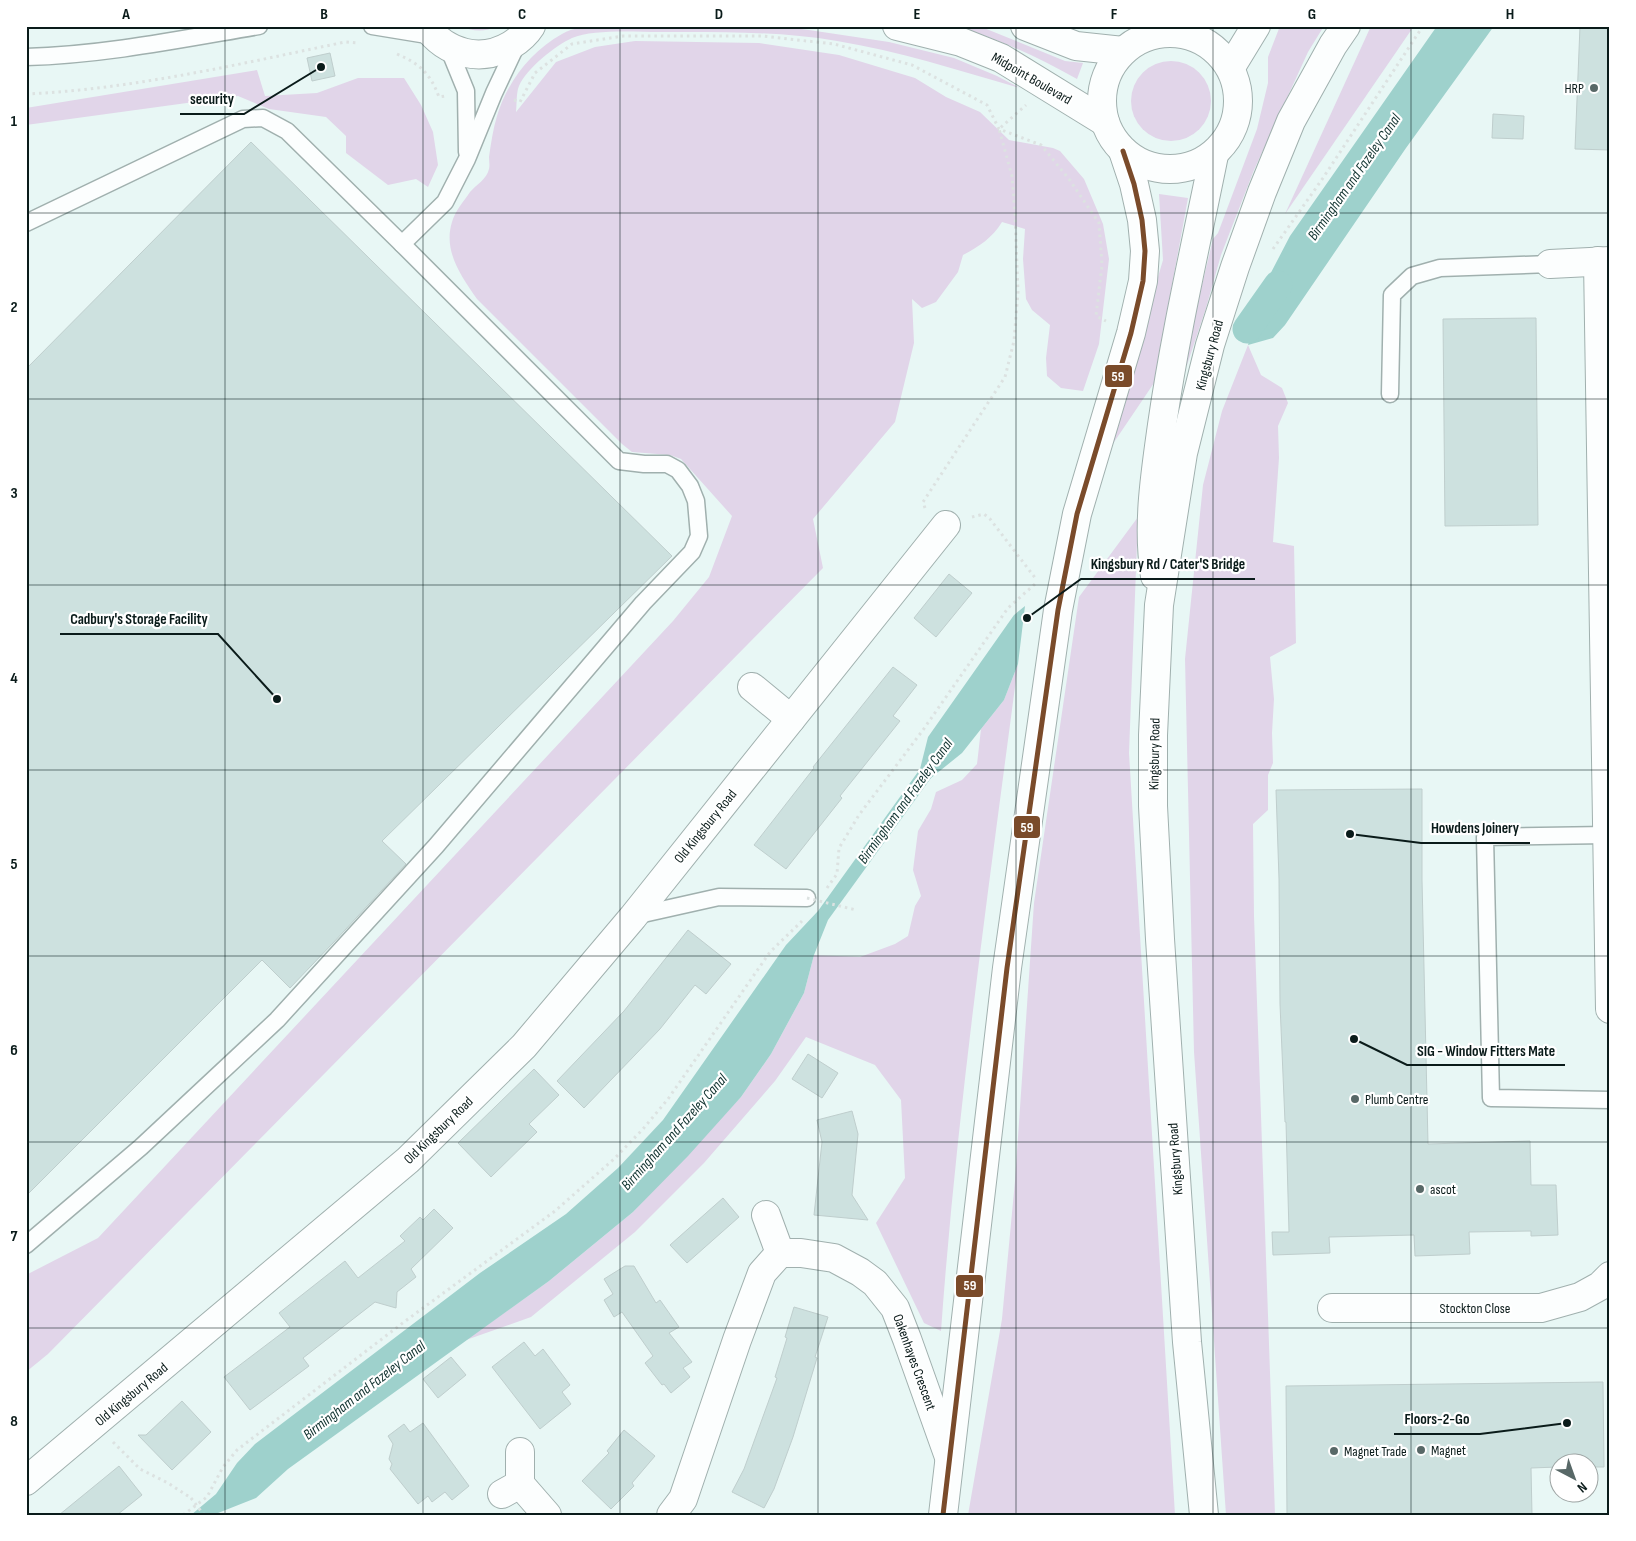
<svg xmlns="http://www.w3.org/2000/svg" width="1636" height="1541" viewBox="0 0 1636 1541" font-family="'Sofia Sans Condensed',sans-serif">
<rect width="100%" height="100%" fill="#e8f7f5"/>
<g fill="#e1d5e9">
<path d="M459,26h38c-13,7 -25,5 -38,0z"/>
<path d="M599,26h179l31,4 80,12 65,16 43,18 23,12c-60,-17 -121,-37 -183,-47 -59,-10 -119,-9 -178,-9 -24,0 -66,-3 -87,6 -17,8 -45,30 -53,48 -3,7 -2,18 -3,26l40,-50 39,-15 40,-6 124,2 80,12 76,23 31,19 34,15 29,28 44,8 7,3 24,28 19,45 6,35 -10,85 -16,47 -22,-3 -14,-12 -1,-18 4,-33 -18,-15 -6,-11 -3,-40 2,-30 -23,-7c-10,16 -22,24 -39,33l-5,17 -22,30 -14,6 -10,-9 2,44 -19,79 -82,97 10,49 -775,786 -22,18v-97l72,-37 575,-617 36,-44 23,-61 -51,-57 -11,-4 -38,-3 -10,-8 -145,-145c-16,-23 -34,-48 -25,-77 3,-11 12,-21 18,-30 6,-7 17,-13 19,-23 1,-4 0,-8 0,-12 2,-14 4,-28 8,-41 10,-34 34,-65 65,-82 11,-7 25,-7 37,-8z"/>
<path d="M956,26h23l86,35 18,2 -6,16c-39,-22 -78,-40 -121,-53z"/>
<polygon points="1280,26 1324,26 1308,52 1254,170 1221,255 1206,308 1187,365 1182,369 1213,239 1218,233 1257,129 1268,83 1268,57"/>
<polygon points="1371,26 1414,26 1285,214"/>
<circle cx="1171" cy="101" r="40"/>
<polygon points="257,70 265,96 317,93 358,78 404,78 421,105 433,132 438,165 428,187 416,179 388,185 346,153 346,136 326,117 269,109 238,96 26,125 26,108"/>
<polygon points="1159,194 1188,198 1154,383 1106,454 1163,260"/>
<polygon points="1248,345 1261,375 1282,388 1288,403 1278,426 1279,458 1273,542 1294,546 1296,643 1270,657 1274,699 1272,733 1273,763 1268,775 1268,810 1253,824 1254,916 1275,1515 1226,1515 1194,1052 1185,659 1203,485 1222,411"/>
<polygon points="1138,517 1129,753 1175,1515 968,1515 1002,1319 1015,1181 1034,903 1079,597"/>
<path d="M1018,664c-29,222 -61,444 -77,667l-17,-8 -48,-100 29,-45 -4,-78 -26,-35 -69,-28 -31,44 -71,82 -69,69 -104,85 -65,23 83,-59 84,-69 108,-115 30,-43 33,-61 10,-38 46,2 35,-13 13,-8 7,-30 6,-10 -8,-26 5,-39 13,-22 5,-17 26,-12 15,-16 4,-35 23,-29z"/>
</g>
<g fill="#9ed1cc">
<polygon points="1437,26 1494,26 1406,148 1285,325 1273,338 1248,345 1265,284 1290,236"/>
<polygon points="1025,606 1018,664 1004,700 962,753 931,778 828,920 814,955 804,993 771,1054 741,1097 688,1156 633,1212 549,1281 288,1469 256,1498 213,1515 191,1515 216,1494 237,1463 255,1444 480,1273 566,1214 618,1168 663,1120 786,945 818,911 920,769 928,737 1014,615"/>
</g>
<g fill="none" stroke-linecap="round" stroke-linejoin="round">
<polyline stroke="#9ed1cc" stroke-width="29" points="1247,329 1278,285"/>
</g>
<g fill="#cde1df" stroke="#bfcecd">
<polygon points="1580,26 1610,26 1610,150 1575,149"/>
<polygon points="330,53 335,76 312,81 307,58"/>
<polygon points="1493,114 1524,116 1523,139 1492,138"/>
<polygon points="251,142 672,556 382,841 406,864 333,943 290,988 262,960 26,1196 26,369"/>
<polygon points="1536,318 1538,525 1445,526 1443,319"/>
<polygon points="949,574 972,593 936,637 914,618"/>
<polygon points="893,667 917,685 893,716 900,721 840,796 842,798 786,869 754,845 814,768 813,767"/>
<polygon points="1422,789 1422,880 1428,1144 1530,1141 1531,1185 1556,1185 1558,1235 1531,1236 1531,1231 1469,1232 1470,1254 1415,1256 1414,1235 1329,1237 1330,1253 1273,1255 1272,1232 1289,1232 1286,1122 1285,1122 1280,1004 1279,879 1276,790"/>
<polygon points="688,930 731,964 706,994 695,985 660,1029 584,1108 557,1081 624,1011"/>
<polygon points="808,1054 838,1073 822,1098 792,1079"/>
<polygon points="534,1069 559,1095 529,1124 537,1132 491,1177 458,1143"/>
<polygon points="852,1111 858,1134 852,1195 868,1220 814,1215 822,1142 817,1120"/>
<polygon points="723,1198 739,1217 687,1263 670,1245"/>
<polygon points="434,1209 453,1228 411,1269 416,1277 397,1292 396,1308 375,1302 303,1358 309,1366 250,1410 224,1377 290,1327 279,1313 345,1261 358,1278 405,1241 400,1236 420,1217 423,1220"/>
<polygon points="625,1266 634,1266 656,1303 660,1300 679,1327 669,1333 692,1362 683,1368 690,1377 671,1393 664,1384 662,1385 645,1363 653,1356 622,1312 614,1317 604,1300 613,1294 604,1279"/>
<polygon points="794,1307 828,1317 815,1357 817,1358 793,1437 774,1489 764,1508 732,1492 744,1469 777,1378 775,1377 787,1338 785,1337"/>
<polygon points="524,1342 535,1356 543,1349 570,1385 562,1392 571,1404 540,1429 492,1367"/>
<polygon points="451,1357 466,1375 438,1398 423,1379"/>
<polygon points="1603,1382 1604,1467 1588,1467 1588,1464 1558,1464 1558,1467 1531,1468 1532,1515 1287,1515 1286,1386"/>
<polygon points="182,1401 211,1432 172,1470 138,1435 146,1435"/>
<polygon points="423,1423 469,1486 452,1500 445,1492 432,1502 428,1496 418,1504 390,1469 392,1464 389,1459 393,1444 388,1436 404,1424 410,1432"/>
<polygon points="624,1430 655,1456 632,1483 634,1486 611,1509 582,1481 609,1453 607,1451"/>
<polygon points="119,1466 142,1495 117,1515 59,1515"/>
</g>
<g fill="none" stroke-linecap="round" stroke-linejoin="round">
<defs>
<g id="service">
<polyline points="372,26 433,36"/>
<polyline points="448,47 466,91 467,152"/>
<path d="M26,57c78,-2 156,-18 233,-31"/>
<polyline points="26,223 243,119 263,118 287,131 402,244 445,202 467,159 494,93 518,42"/>
<polyline points="1390,394 1392,295 1412,276 1440,268 1550,264"/>
<polyline points="1607,835 1485,837 1491,1098 1610,1100"/>
<polyline points="634,916 719,897 807,898"/>
<polyline points="26,1245 141,1147 277,1020 436,846 643,603 692,552 699,536 696,501 690,486 678,470 667,464 644,464 619,461 402,244"/>
</g>
<g id="minor">
<path d="M426,26c20,28 55,37 85,19 8,-5 15,-11 20,-19"/>
<polyline points="897,26 961,42 1001,58 1105,122"/>
<polyline points="1025,26 1076,46 1123,51"/>
<polyline points="1598,261 1610,1009"/>
<polyline points="1550,264 1610,261"/>
<polyline points="752,687 791,719"/>
<polyline points="766,1215 780,1253"/>
<polyline points="1332,1308 1541,1308 1580,1297 1600,1286 1610,1276"/>
<polyline points="26,1481 408,1160 524,1046 633,917 946,525"/>
<polyline points="520,1484 547,1515"/>
<polyline points="502,1494 520,1484 520,1452"/>
<polyline points="671,1515 683,1499 737,1340 762,1273 780,1253 801,1253 834,1258 860,1272 875,1283 895,1308 907,1339 949,1457"/>
</g>
<g id="trunk">
<circle cx="1170" cy="101" r="68"/>
<polyline points="1231,67 1256,26"/>
<path d="M1155,576c-8,-51 0,-101 7,-151 13,-91 34,-181 52,-270"/>
<polyline points="943,1515 1007,968 1058,610 1077,514 1131,333 1143,281 1145,251 1142,220 1134,184 1123,151"/>
<polyline points="1204,1515 1187,1342 1160,939 1153,806 1153,735 1159,605 1183,453 1210,345 1235,267 1262,192 1291,121 1333,45 1346,26"/>
</g>
</defs>
<use href="#service" stroke="#a0b0ae" stroke-width="19"/>
<use href="#minor" stroke="#a0b0ae" stroke-width="30"/>
<use href="#trunk" stroke="#a0b0ae" stroke-width="30"/>
<g stroke="#dce2e1" stroke-width="3" stroke-dasharray="2.5 4" stroke-linecap="butt">
<path d="M397,54c23,10 33,19 42,43l6,-1"/>
<path d="M26,94c108,-5 213,-30 319,-52l13,1"/>
<polyline points="514,100 520,102 535,73 572,44 623,36 762,36 834,44 912,65 987,105 999,129 1041,145 1069,179 1099,223 1102,265 1096,316 1106,321"/>
<polyline points="1273,249 1323,178 1423,26"/>
<polyline points="925,508 923,502 1005,377 1014,341 1018,292 1015,214 1012,176 999,129 1026,105"/>
<polyline points="972,517 984,514 990,519 1036,579"/>
<polyline points="827,888 837,874 839,848 859,815 923,730 1008,608 1035,584"/>
<polyline points="113,1442 140,1469 168,1483 191,1498"/>
<polyline points="183,1515 207,1497 223,1467 237,1450 404,1322 555,1211 614,1159 643,1129 668,1099 770,952 802,921"/>
</g>
<use href="#service" stroke="#fcfefe" stroke-width="16"/>
<use href="#minor" stroke="#fcfefe" stroke-width="28"/>
<use href="#trunk" stroke="#fcfefe" stroke-width="28"/>
<g stroke="#dce2e1" stroke-width="3" stroke-dasharray="2.5 4" stroke-linecap="butt">
<polyline points="807,898 856,910"/>
<polyline points="191,1498 204,1515"/>
</g>
<defs>
<polyline id="bus-1" points="943,1515 1007,968 1058,610 1077,514 1131,333 1143,281 1145,251 1142,220 1134,184 1123,151"/>
</defs>
<use href="#bus-1" stroke="#fff" stroke-width="9"/>
<use href="#bus-1" stroke="#7a4b2a" stroke-width="5"/>
</g>
<path fill="none" stroke="#0a1b1a" stroke-width="1" stroke-opacity="0.55" d="M225,26v1489M423,26v1489M620,26v1489M818,26v1489M1016,26v1489M1213,26v1489M1411,26v1489M26,213h1584M26,399h1584M26,585h1584M26,770h1584M26,956h1584M26,1142h1584M26,1328h1584"/>
<g fill="#586867" stroke="#fff" stroke-width="2">
<circle cx="1594" cy="88" r="5"/>
<circle cx="1355" cy="1099" r="5"/>
<circle cx="1420" cy="1189" r="5"/>
<circle cx="1421" cy="1450" r="5"/>
<circle cx="1334" cy="1451" r="5"/>
</g>
<g text-anchor="middle" stroke-width="4.5" stroke-linejoin="round" paint-order="stroke">
<g font-size="14" fill="#0a1b1a" stroke="#fff">
<text transform="translate(1032 78) rotate(30)" y="5">Midpoint Boulevard</text>
<text transform="translate(1209 355) rotate(-75)" y="5">Kingsbury Road</text>
<text transform="translate(1154 754) rotate(-89)" y="5">Kingsbury Road</text>
<text transform="translate(705 826) rotate(-51)" y="5">Old Kingsbury Road</text>
<text transform="translate(438 1130) rotate(-44)" y="5">Old Kingsbury Road</text>
<text transform="translate(1175 1159) rotate(-94)" y="5">Kingsbury Road</text>
<text x="1475" y="1313">Stockton Close</text>
<text transform="translate(915 1362) rotate(70)" y="5">Oakenhayes Crescent</text>
<text transform="translate(131 1394) rotate(-40)" y="5">Old Kingsbury Road</text>
</g>
<g font-size="14" fill="#0a1b1a" stroke="#fff" text-anchor="start">
<text x="1584" y="93" text-anchor="end">HRP</text>
<text x="1365" y="1104">Plumb Centre</text>
<text x="1430" y="1194">ascot</text>
<text x="1431" y="1455">Magnet</text>
<text x="1344" y="1456">Magnet Trade</text>
</g>
<g font-size="15" font-style="italic" fill="#0f312e" stroke="#fff">
<text transform="translate(1354 177) rotate(-55)" y="5">Birmingham and Fazeley Canal</text>
<text transform="translate(905 801) rotate(-54)" y="5">Birmingham and Fazeley Canal</text>
<text transform="translate(674 1132) rotate(-48)" y="5">Birmingham and Fazeley Canal</text>
<text transform="translate(364 1390) rotate(-38)" y="5">Birmingham and Fazeley Canal</text>
</g>
</g>
<path fill="none" stroke="#0a1b1a" stroke-width="2" d="M321 67L244 114H180M1027 618L1081 579H1255M277 699L218 634H60M1350 834L1421 843H1530M1354 1039L1407 1065H1565M1567 1423L1480 1434H1394"/>
<g fill="#0a1b1a" stroke="#fff" stroke-width="2">
<circle cx="321" cy="67" r="5"/>
<circle cx="1027" cy="618" r="5"/>
<circle cx="277" cy="699" r="5"/>
<circle cx="1350" cy="834" r="5"/>
<circle cx="1354" cy="1039" r="5"/>
<circle cx="1567" cy="1423" r="5"/>
</g>
<g font-size="15" text-anchor="middle" font-weight="bold" fill="#0a1b1a" stroke="#fff" stroke-width="4.5" stroke-linejoin="round" paint-order="stroke">
<text x="212" y="104">security</text>
<text x="1168" y="569">Kingsbury Rd / Cater'S Bridge</text>
<text x="139" y="624">Cadbury's Storage Facility</text>
<text x="1475" y="833">Howdens Joinery</text>
<text x="1486" y="1056">SIG - Window Fitters Mate</text>
<text x="1437" y="1424">Floors-2-Go</text>
</g>
<g stroke="#fff" stroke-width="2">
<rect x="1104" y="364" width="29" height="24" rx="5" fill="#7a4b2a"/>
<rect x="1013" y="815" width="28" height="24" rx="5" fill="#7a4b2a"/>
<rect x="955" y="1274" width="29" height="24" rx="5" fill="#7a4b2a"/>
</g>
<g font-size="14" text-anchor="middle" font-weight="bold" fill="#fff">
<text x="1118" y="381">59</text>
<text x="1027" y="832">59</text>
<text x="970" y="1290">59</text>
</g>
<rect width="1636" height="1541" fill="none" stroke="#ffffff" stroke-width="55"/>
<g transform="translate(1574 1478) rotate(139)"><circle r="24" fill="#ffffff" stroke="#9da4a3"/>
<path d="M0-4L9 19L0 12L-9 19Z" fill="#586867"/>
<text y="-8" font-size="14" font-weight="bold" text-anchor="middle" fill="#0a1b1a">N</text>
</g>
<rect x="28" y="28" width="1580" height="1486" fill="none" stroke="#0a1b1a" stroke-width="2"/>
<g font-size="16" text-anchor="middle" font-weight="bold" fill="#0a1b1a">
<text x="126" y="19">A</text>
<text x="324" y="19">B</text>
<text x="522" y="19">C</text>
<text x="719" y="19">D</text>
<text x="917" y="19">E</text>
<text x="1114" y="19">F</text>
<text x="1312" y="19">G</text>
<text x="1510" y="19">H</text>
<text x="14" y="126">1</text>
<text x="14" y="312">2</text>
<text x="14" y="498">3</text>
<text x="14" y="683">4</text>
<text x="14" y="869">5</text>
<text x="14" y="1055">6</text>
<text x="14" y="1241">7</text>
<text x="14" y="1426">8</text>
</g>
</svg>
